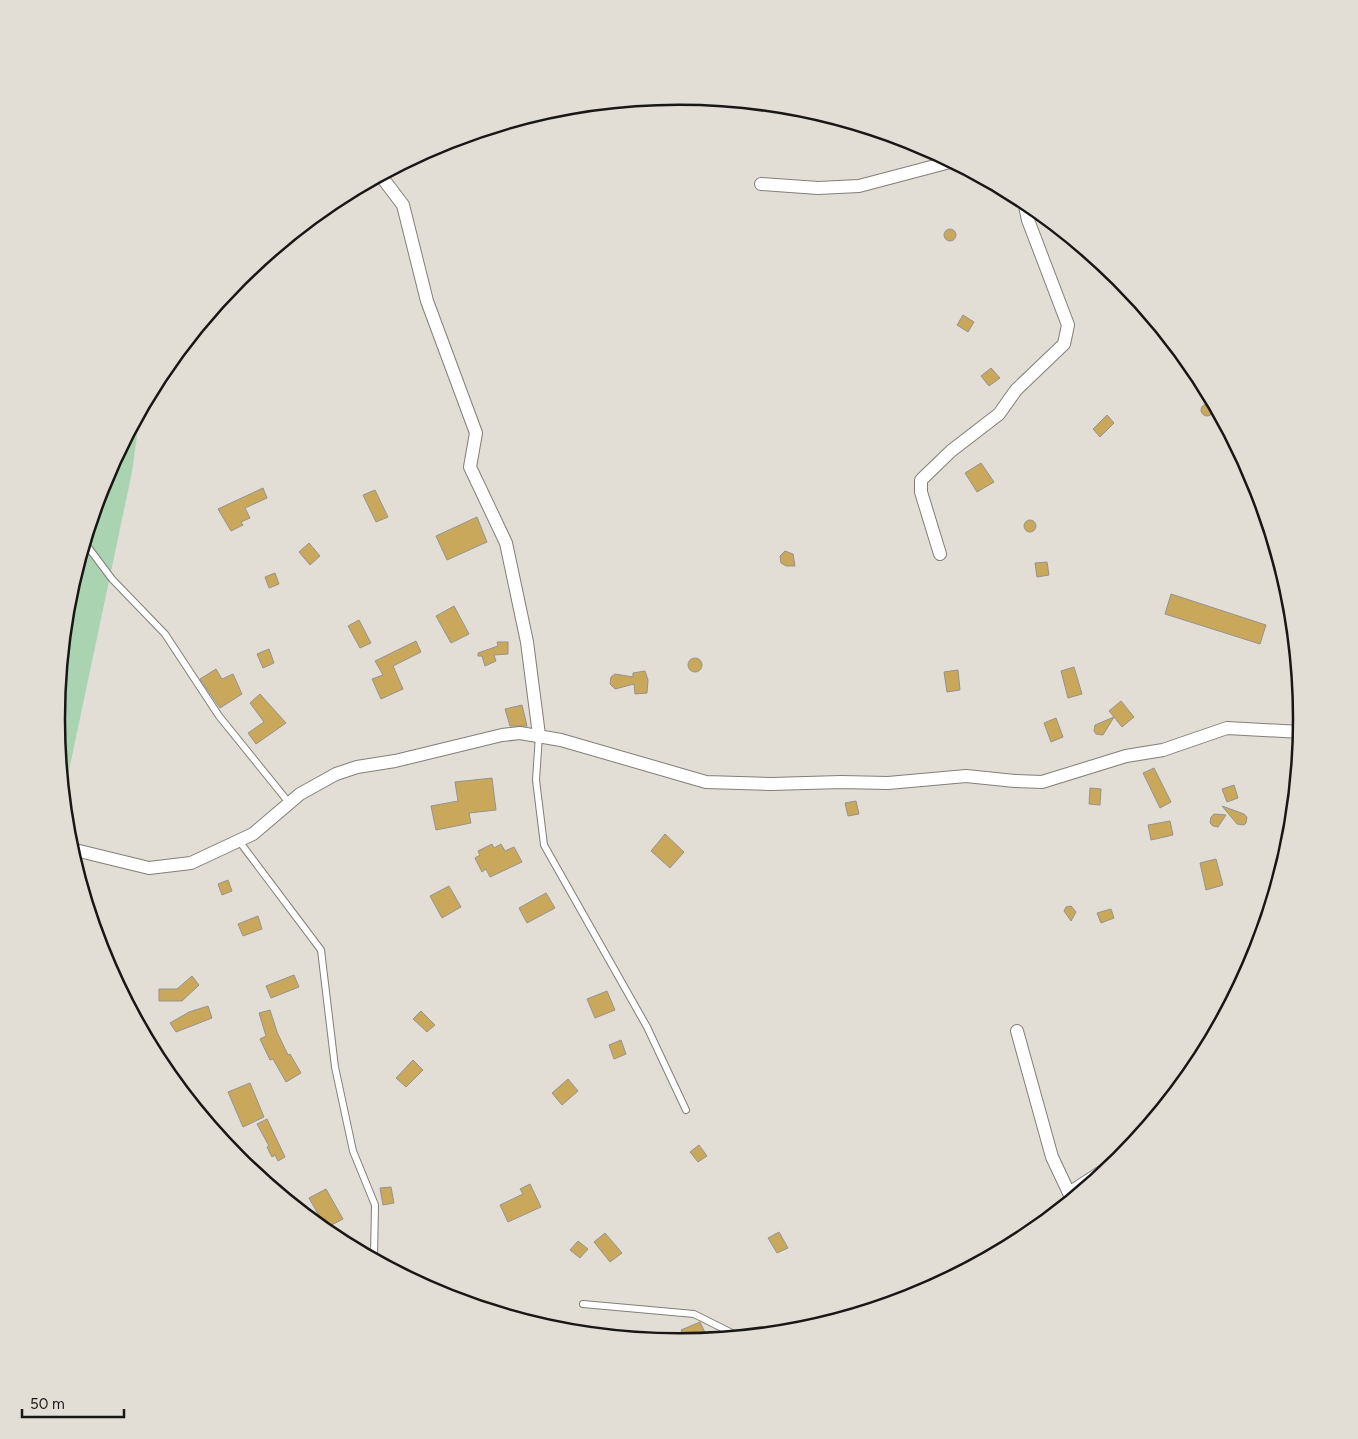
<svg xmlns="http://www.w3.org/2000/svg" width="1358" height="1439" viewBox="0 0 1358 1439" font-family="Figtree,sans-serif">
<rect width="100%" height="100%" fill="#e2ded6"/>
<polygon fill="#aad4b1" points="140,414 132,472 64,794 56,720 68,598 104,481"/>
<g fill="#c9a85b" stroke="#97938c">
<circle cx="950" cy="235" r="6"/>
<polygon points="963,315 974,322 968,332 957,325"/>
<polygon points="991,368 1000,378 989,386 981,376"/>
<circle cx="1207" cy="410" r="6"/>
<polygon points="1107,415 1114,423 1100,437 1093,429"/>
<polygon points="981,463 994,482 977,492 965,473"/>
<polygon points="263,488 267,498 245,508 250,518 241,522 243,525 231,531 218,509"/>
<polygon points="375,490 388,517 376,522 363,495"/>
<polygon points="477,517 487,542 447,560 436,536"/>
<circle cx="1030" cy="526" r="6"/>
<polygon points="309,543 320,556 310,565 299,552"/>
<polygon points="785,551 793,554 795,566 786,566 781,563 780,556"/>
<polygon points="1047,562 1049,575 1037,577 1035,563"/>
<polygon points="275,573 279,584 269,588 265,577"/>
<polygon points="1171,594 1266,625 1260,644 1165,614"/>
<polygon points="454,606 469,634 451,643 436,616"/>
<polygon points="359,620 371,643 360,648 348,626"/>
<polygon points="416,641 421,652 393,666 403,689 381,699 372,679 383,675 375,661"/>
<polygon points="497,642 508,642 508,654 494,655 496,661 485,666 482,656 478,656 478,653 498,646"/>
<polygon points="269,649 274,663 263,668 257,654"/>
<circle cx="695" cy="665" r="7"/>
<polygon points="1074,667 1082,694 1068,698 1061,671"/>
<polygon points="216,669 222,679 233,674 242,694 220,708 200,679"/>
<polygon points="958,670 960,690 947,692 944,672"/>
<polygon points="645,671 648,680 647,693 635,694 634,684 615,689 610,684 611,677 615,674 633,677 633,673"/>
<polygon points="260,694 286,723 256,744 248,733 264,722 250,703"/>
<polygon points="1121,701 1134,717 1122,727 1114,717 1103,735 1096,734 1094,731 1095,725 1114,717 1109,711"/>
<polygon points="522,705 527,726 510,726 505,709"/>
<polygon points="1056,718 1063,737 1051,742 1044,723"/>
<polygon points="1154,768 1171,802 1160,808 1143,773"/>
<polygon points="492,778 496,810 469,813 471,823 436,830 431,806 458,801 455,782"/>
<polygon points="1234,785 1238,798 1227,802 1222,789"/>
<polygon points="1090,788 1101,789 1100,805 1089,804"/>
<polygon points="856,801 859,814 848,816 845,803"/>
<polygon points="1222,806 1244,814 1247,817 1246,823 1244,825 1237,824"/>
<polygon points="1214,814 1226,815 1218,827 1213,826 1210,823 1211,817"/>
<polygon points="1170,821 1173,835 1151,840 1148,825"/>
<polygon points="665,834 684,852 670,868 651,851"/>
<polygon points="492,844 494,848 501,844 505,851 514,847 522,862 490,877 486,869 482,872 475,858 480,855 478,851"/>
<polygon points="1216,859 1223,885 1206,890 1200,863"/>
<polygon points="228,880 232,891 222,895 218,884"/>
<polygon points="449,886 461,907 442,918 430,896"/>
<polygon points="546,893 555,908 527,923 519,908"/>
<polygon points="1071,906 1076,912 1071,921 1064,911 1066,907"/>
<polygon points="1111,909 1114,918 1101,923 1097,913"/>
<polygon points="258,916 262,929 243,936 238,924"/>
<polygon points="294,975 299,987 271,998 266,986"/>
<polygon points="192,976 199,985 182,1001 159,1001 159,989 177,989"/>
<polygon points="607,991 615,1010 595,1018 587,999"/>
<polygon points="208,1006 212,1018 176,1032 170,1023 189,1012"/>
<polygon points="270,1010 277,1032 288,1055 290,1054 301,1073 286,1082 273,1059 270,1060 260,1039 266,1036 259,1013"/>
<polygon points="421,1011 435,1025 427,1032 413,1019"/>
<polygon points="621,1040 626,1054 614,1059 609,1045"/>
<polygon points="413,1060 423,1070 406,1087 396,1078"/>
<polygon points="568,1079 578,1091 562,1105 552,1093"/>
<polygon points="250,1083 264,1117 243,1127 228,1092"/>
<polygon points="267,1119 285,1157 278,1161 275,1155 272,1157 267,1147 269,1146 257,1124"/>
<polygon points="699,1145 707,1156 698,1162 690,1152"/>
<polygon points="530,1184 541,1207 508,1222 500,1205 523,1194 520,1189"/>
<polygon points="391,1187 394,1203 383,1205 380,1188"/>
<polygon points="326,1189 343,1219 326,1228 309,1198"/>
<polygon points="779,1232 788,1248 777,1253 768,1238"/>
<polygon points="605,1233 622,1253 610,1262 594,1242"/>
<polygon points="578,1241 588,1249 580,1258 570,1250"/>
<polygon points="700,1322 708,1339 686,1342 681,1330"/>
</g>
<g fill="none" stroke-linecap="round" stroke-linejoin="round">
<defs>
<g id="service">
<polyline points="85,543 112,579 165,634 219,716 290,804"/>
<polyline points="539,735 536,780 544,845 647,1027 686,1110"/>
<polyline points="239,841 321,950 335,1067 353,1151 375,1205 374,1256 379,1262"/>
<polyline points="583,1304 694,1314 738,1336"/>
</g>
<g id="minor">
<polyline points="381,176 403,205 427,301 476,433 470,467 506,543 527,642 539,735"/>
<polyline points="761,184 818,188 859,186 950,162"/>
<polyline points="940,554 921,492 921,480 951,451 999,414 1016,390 1064,344 1068,325 1028,220 1024,201"/>
<polyline points="71,849 149,868 191,863 253,834 300,794 336,774 357,767 395,761 502,735 520,733 561,740 706,782 771,784 841,782 888,783 966,776 1015,781 1042,782 1126,756 1163,750 1227,728 1301,732"/>
<polyline points="1017,1031 1052,1157 1069,1193 1118,1161"/>
</g>
</defs>
<use href="#service" stroke="#827f78" stroke-width="8"/>
<use href="#minor" stroke="#827f78" stroke-width="14"/>
<use href="#service" stroke="#fff" stroke-width="6"/>
<use href="#minor" stroke="#fff" stroke-width="12"/>
</g>
<path d="M0 0H1358V1439H0ZM65 719a614 614 0 1 1 1228 0a614 614 0 1 1-1228 0Z" fill="#e2ded6" fill-rule="evenodd"/>
<path fill="none" stroke="#191715" stroke-width="2.5" d="M65 719a614 614 0 1 1 1228 0a614 614 0 1 1-1228 0Z"/>
<path d="M22 1409v8h102v-8" fill="none" stroke="#191715" stroke-width="2.5"/>
<text x="30" y="1409" font-size="15" fill="#191715" stroke="#e2ded6" stroke-width="4" paint-order="stroke">50 m</text>
</svg>
